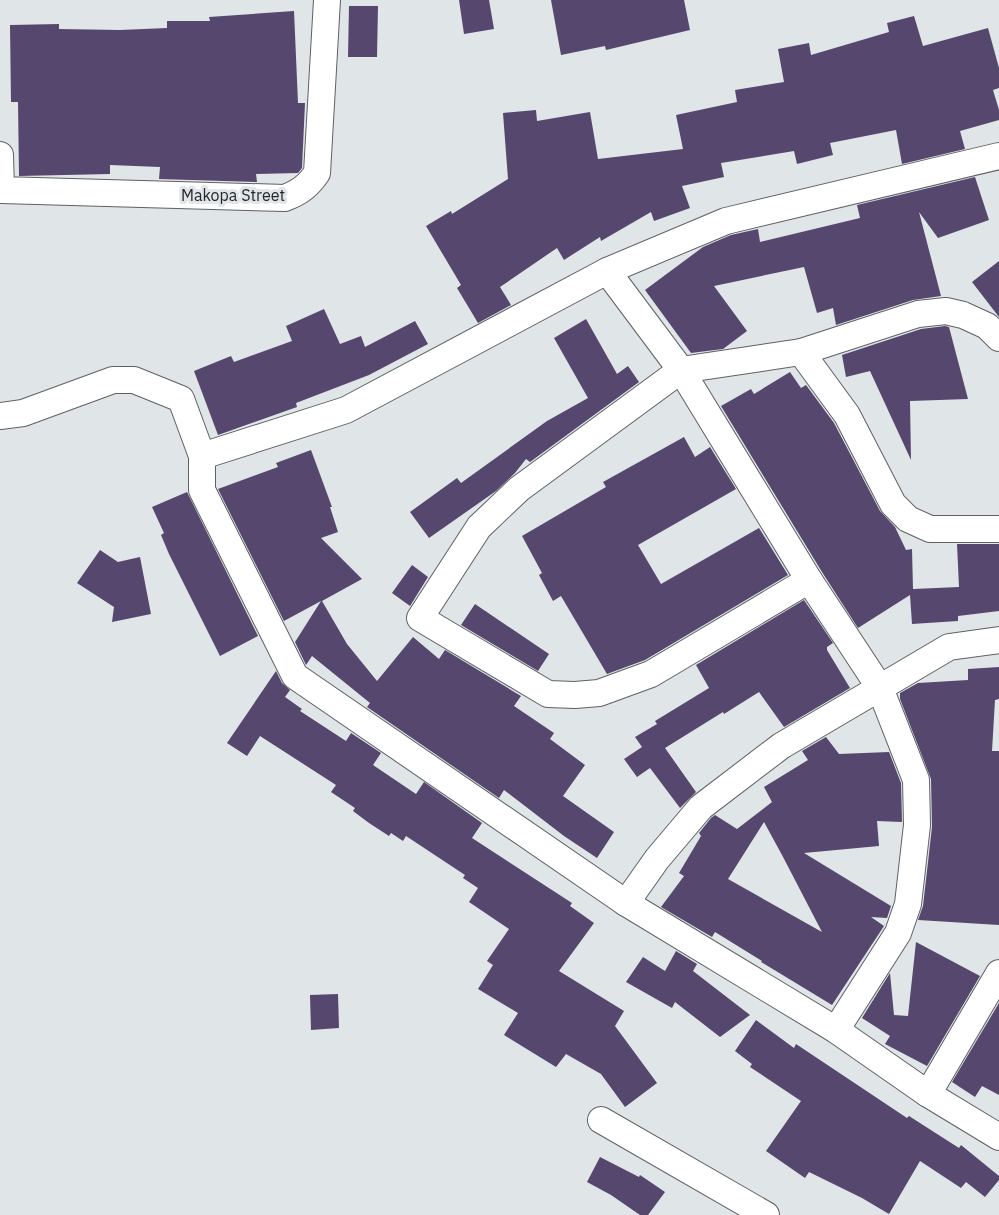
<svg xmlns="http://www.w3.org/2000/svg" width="999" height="1215" viewBox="0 0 999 1215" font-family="'IBM Plex Sans',sans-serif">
<rect width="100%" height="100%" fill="#e0e5e8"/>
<g fill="#56476e" fill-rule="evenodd">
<polygon points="459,0 489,0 494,29 464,34"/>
<polygon points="551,0 684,0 690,30 606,50 605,46 561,55"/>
<polygon points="349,6 378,6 377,57 348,57"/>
<polygon points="294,11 298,103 305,103 302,168 298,173 256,174 257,182 159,179 160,167 110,165 110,174 19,176 18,102 11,102 10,25 59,24 59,29 120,30 167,28 167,21 210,21 209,17"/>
<polygon points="914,16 923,46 988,28 999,68 999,88 993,90 999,110 999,120 960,131 965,149 902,164 896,130 830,143 833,155 797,164 794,151 721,163 724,177 682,186 690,208 654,221 651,212 601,241 600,237 564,260 557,248 500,287 511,305 478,323 457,288 461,285 426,226 451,211 452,214 508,179 503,113 536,110 537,121 590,112 598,159 683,149 676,115 737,102 735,90 784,82 778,49 809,43 811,55 889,32 887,23"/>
<polygon points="975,177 989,220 938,238 919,212 941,296 913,300 836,325 833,308 817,313 804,267 714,286 747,331 723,349 691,353 645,290 703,247 731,235 758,229 760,242 860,218 857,205"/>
<polygon points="999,261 999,317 972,282"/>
<polygon points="324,309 340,344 361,336 365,347 415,321 428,344 369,375 296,403 297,407 218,435 194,371 231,356 234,362 292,341 286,326"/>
<polygon points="586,319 617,374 628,366 639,382 530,462 526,459 515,473 496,491 429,538 410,512 457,478 461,483 547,421 588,398 554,338"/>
<polygon points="945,326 949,327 968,399 910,401 911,460 870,371 846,377 842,355 921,329"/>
<polygon points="790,372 801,388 806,385 834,423 880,511 895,527 906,550 912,549 913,589 959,587 957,544 999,544 999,611 958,616 958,621 912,624 910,595 858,628 822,572 721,406 751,389 754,394"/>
<polygon points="684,437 695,457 710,447 736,489 638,545 661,584 759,528 788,575 645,660 607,674 561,596 553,601 539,575 542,573 522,536 606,487 603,482"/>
<polygon points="311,450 332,507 330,507 338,532 321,538 362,579 322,601 347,644 377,681 413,637 439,659 445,650 521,696 514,706 554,733 550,739 585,765 563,796 614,832 597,858 564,836 504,790 499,798 367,707 370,703 312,656 306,665 295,642 321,601 284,621 218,489 278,467 276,463"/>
<polygon points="187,492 258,636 220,656 169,554 161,535 164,533 152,507"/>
<polygon points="100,550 118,562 140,557 151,614 112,622 114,607 77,583"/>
<polygon points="412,565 428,577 410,606 392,593"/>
<polygon points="804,600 833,643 827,647 827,650 850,688 784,727 759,692 724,714 723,712 665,748 696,792 680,808 650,768 637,777 624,759 642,747 635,737 657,724 655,721 709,688 696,665"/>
<polygon points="475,604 549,654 538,671 461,625"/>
<polygon points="999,667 999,699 995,700 992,751 999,751 999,925 918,920 923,906 932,827 931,779 900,699 900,693 918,683 968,680 968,669"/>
<polygon points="276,671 282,683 290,690 285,697 302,709 300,711 346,741 351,733 381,753 373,765 416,794 424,782 482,823 472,838 572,903 570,906 594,923 559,971 624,1011 615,1026 657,1083 625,1107 601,1074 566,1054 556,1067 504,1035 518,1013 478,989 493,965 487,961 509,929 469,902 478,888 463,878 465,875 406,836 403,841 391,833 389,836 369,823 353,811 355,808 331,792 336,785 260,736 247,756 227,743"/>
<path d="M826,737l13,17 50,-2 12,31 1,39 -25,-1 2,25 -75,7 87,53 -4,12 -16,-1 13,9 -52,79 -71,-43 1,-1 -47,-29 -3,5 -51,-30 23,-31 -5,-3 22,-37 -2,-3 12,-15 4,-3 22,14 35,-27 -8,-15 44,-27 -6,-9zM764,822l18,33 40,77 -94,-53z"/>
<polygon points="916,942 980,976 927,1066 885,1044 890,1036 862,1018 890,973 894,1015 908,1016"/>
<polygon points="676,951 697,964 693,971 750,1015 720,1037 675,1002 672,1008 626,982 643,957 665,971"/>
<polygon points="338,994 339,1028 311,1030 310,995"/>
<polygon points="999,1003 999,1095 982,1086 975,1097 952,1082"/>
<polygon points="756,1020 794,1048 796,1044 907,1118 909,1116 959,1148 961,1145 999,1176 999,1180 985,1197 966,1182 961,1188 920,1161 889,1214 862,1198 809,1172 805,1178 766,1151 801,1101 750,1067 752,1064 735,1051"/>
<polygon points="600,1157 639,1177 640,1175 665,1192 648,1215 640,1215 611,1195 587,1182"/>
</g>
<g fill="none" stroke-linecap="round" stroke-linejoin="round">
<defs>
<g id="street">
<path d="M0,155l1,35 284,8c15,-6 23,-12 32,-25l10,-173"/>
<polyline points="999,156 726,221 607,271 346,410 202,456 202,490 295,676 626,903 836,1030 928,1094 999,1137"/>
<polyline points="607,271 681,370 809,580 880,688 916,780 917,825 908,904 898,933 836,1030"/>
<polyline points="801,352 847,415 893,504 908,519 930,529 999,529"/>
<polyline points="0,416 23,413 113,380 134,380 181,399 202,456"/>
<polyline points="809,580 651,674 599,693 575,695 548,694 420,618 479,527 519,489 681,370 801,352 918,314 946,311 963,315 987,326 999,338"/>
<polyline points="626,903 657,859 701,807 781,746 949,647 999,640"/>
<polyline points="928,1094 999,973"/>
<polyline points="601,1120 766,1215"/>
</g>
</defs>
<use href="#street" stroke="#5d6164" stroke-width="28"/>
<use href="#street" stroke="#fff" stroke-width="26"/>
</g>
<g text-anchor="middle" stroke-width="6" stroke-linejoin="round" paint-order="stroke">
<g font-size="16" fill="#262729" stroke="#e0e5e8">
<text x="233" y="201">Makopa Street</text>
</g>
</g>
</svg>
